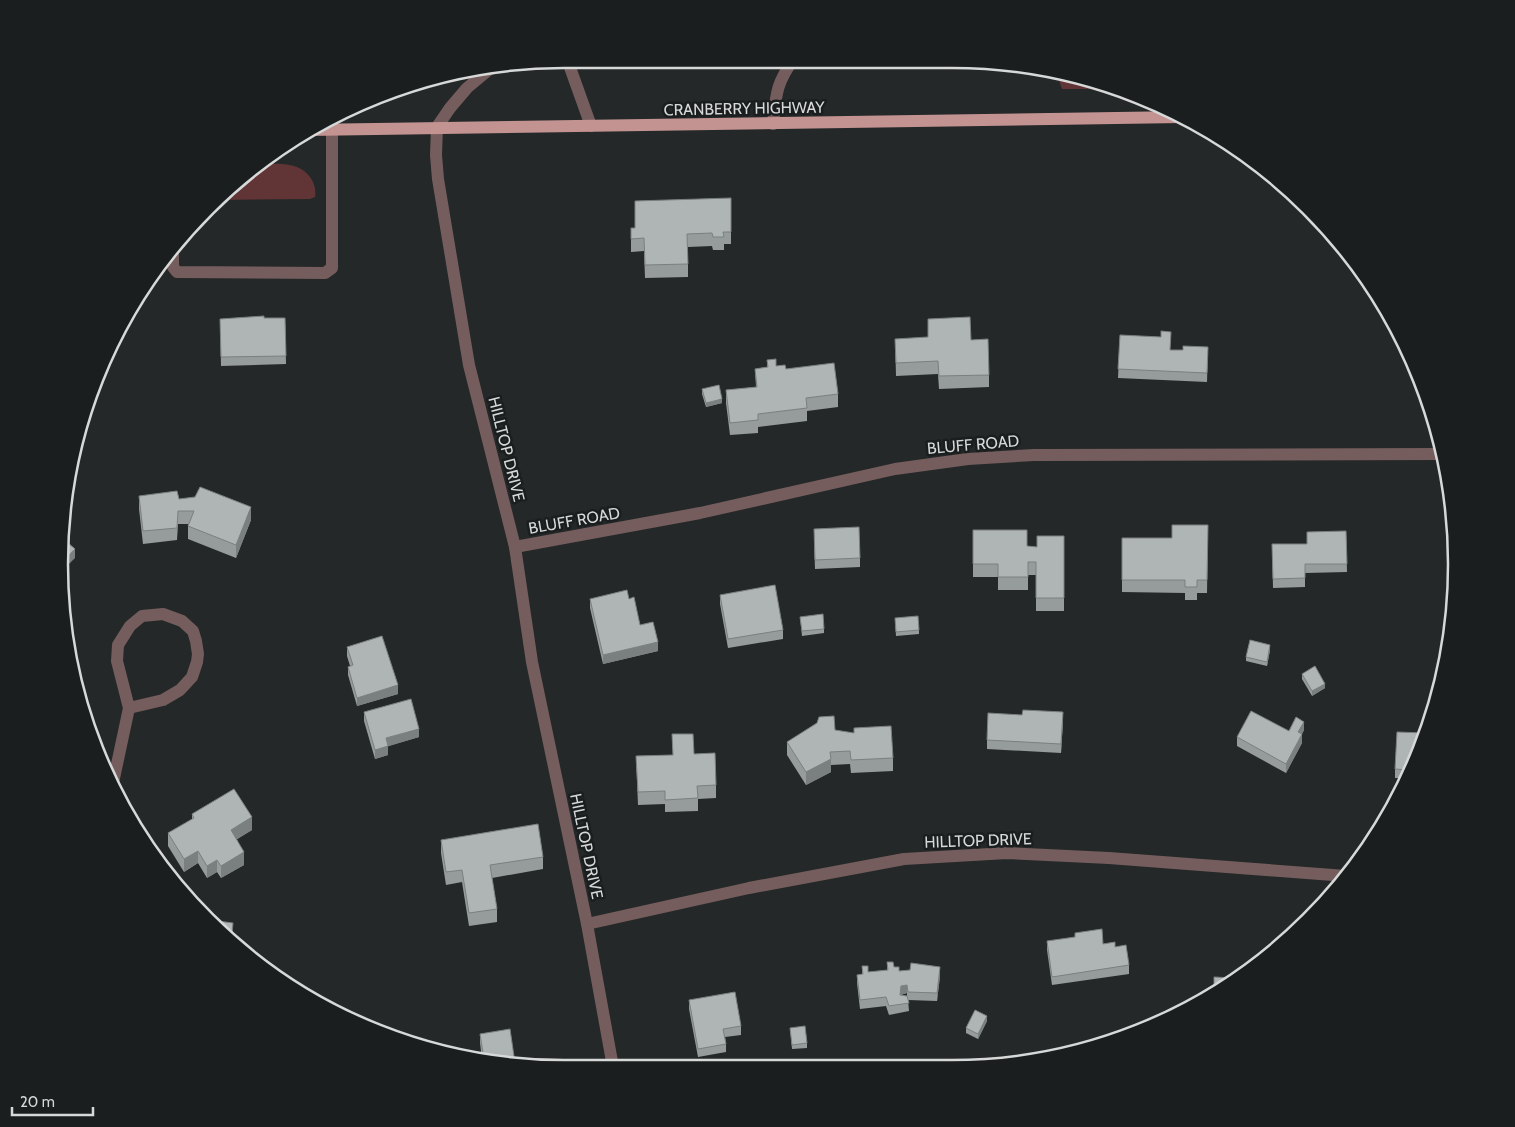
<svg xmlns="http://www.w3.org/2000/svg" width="1515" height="1127" viewBox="0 0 1515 1127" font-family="Cabin,sans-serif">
<rect width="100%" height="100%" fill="#242828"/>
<g fill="#613435">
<polygon points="1056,72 1082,76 1120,89 1062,89"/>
<path d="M260,164c19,0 43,-3 53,18 2,5 3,10 2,15l-5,2 -91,1z"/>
</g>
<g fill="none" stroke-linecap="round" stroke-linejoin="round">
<g stroke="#755d5d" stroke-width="12">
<polyline points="567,59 591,126"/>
<polyline points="491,68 467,88 450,108 437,127 436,155 438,179 469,365 515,547 532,662 587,924 613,1067"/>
<path d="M773,124c3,-29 3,-41 21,-65"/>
<polyline points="173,247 173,267 177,272 325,273 332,268 332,130"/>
<polyline points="515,547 700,513 895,469 968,459 1034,455 1442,454"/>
<polyline points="113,783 129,708 117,661 118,645 130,626 142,616 163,614 182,621 193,631 196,641 198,654 197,662 192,677 180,690 163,700 129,708"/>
<polyline points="587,924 749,888 904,859 1007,853 1109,858 1346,876"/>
</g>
<polyline stroke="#c39392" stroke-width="12" points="307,130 1183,117"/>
</g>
<g fill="#969c9c" fill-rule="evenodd">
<polygon points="731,198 731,244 724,244 724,250 713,250 712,246 688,247 688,277 645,278 644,251 631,252 631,228 635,228"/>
<polygon points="285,318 286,364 221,366 220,319"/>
<polygon points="1120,335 1171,350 1183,350 1208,347 1207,382 1118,378"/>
<polygon points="895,339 971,340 989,375 989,387 939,389 938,374 896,376"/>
<polygon points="109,346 104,369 101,369"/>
<polygon points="767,360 776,366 786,369 838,394 838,407 807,411 807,421 758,427 758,433 730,435 726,403 726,390 756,387 755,369 767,367"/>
<polygon points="702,389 722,403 706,407 702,394"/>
<polygon points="139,496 179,499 251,520 236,558 188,539 188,526 189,524 178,524 177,540 143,544 139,509"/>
<polygon points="1208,525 1207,593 1197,593 1197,600 1185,600 1185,593 1122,592 1122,538 1172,538"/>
<polygon points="973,530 1027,546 1037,547 1064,536 1064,611 1036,611 1036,575 1028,575 1028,590 998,590 998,577 973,577"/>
<polygon points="1346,531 1347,572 1305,573 1305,587 1273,588 1272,544 1307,544"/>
<polygon points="814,538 860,558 860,567 815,569"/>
<polygon points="720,595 783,630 783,639 728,648 720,604"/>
<polygon points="590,599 629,599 640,625 658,651 603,664 590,608"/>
<polygon points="800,617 824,629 824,633 802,636"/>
<polygon points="895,618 919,630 919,634 896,636"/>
<polygon points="347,647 398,694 357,706 348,675 348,667 350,666 347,656"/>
<polygon points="1270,650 1267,666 1246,661 1246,657"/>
<polygon points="1302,674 1325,688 1312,696 1302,679"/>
<polygon points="364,712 419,737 388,746 388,755 375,759 364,721"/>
<polygon points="1063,721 1061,753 987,749 987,740"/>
<polygon points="835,730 893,758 893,771 851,773 850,764 831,765 831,772 806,785 787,755 787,742"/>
<polygon points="1304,730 1302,734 1302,743 1286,773 1237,746 1237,737"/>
<polygon points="1426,733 1406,778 1395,778 1395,769"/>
<polygon points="672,734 694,754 716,785 716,798 698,799 698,811 665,812 665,804 638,805 636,756 673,755"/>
<polygon points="192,814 252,830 237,839 244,865 221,878 217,872 207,878 198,863 184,872 168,846 168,833 192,819"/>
<polygon points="441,840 543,857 543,869 492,878 497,909 497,922 469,926 462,882 446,885 441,853"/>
<polygon points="1047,941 1103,944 1115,947 1129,965 1129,974 1052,985 1047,950"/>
<path d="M887,962l12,9 41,5 -3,25 -29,-1 1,11 -20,4 -3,-9 -26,3 -3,-26v-8l5,-1v-8l6,6 19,-2zM907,993v4l-6,-2z"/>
<polygon points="689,1000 741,1026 741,1035 725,1037 726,1044 726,1052 698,1057 689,1009"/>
<polygon points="987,1021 978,1039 966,1033 966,1028"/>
<polygon points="790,1028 807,1043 807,1048 792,1049"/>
<polygon points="480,1034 515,1063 515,1065 482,1059 480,1043"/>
</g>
<g fill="#7a7f7f">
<polygon points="109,346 104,369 104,361"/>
<polygon points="722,399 722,403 706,407 706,403"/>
<polygon points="251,507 251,520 236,558 236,545"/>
<polygon points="75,549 75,558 61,572 61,564"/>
<polygon points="658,642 658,651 603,664 603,655"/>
<polygon points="1270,645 1270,650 1267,666 1267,662"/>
<polygon points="1325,684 1325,688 1312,696 1312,691"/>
<polygon points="398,685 398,694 357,706 357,698"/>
<polygon points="1063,712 1063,721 1061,753 1061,744"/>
<polygon points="1304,722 1304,730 1298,741 1298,732"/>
<polygon points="419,729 419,737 386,747 386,738"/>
<polygon points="1302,734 1302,743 1286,773 1286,764"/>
<polygon points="388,746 388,755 375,759 375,750"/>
<polygon points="831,759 831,772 806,785 806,772"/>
<polygon points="252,817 252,830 231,843 231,830"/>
<polygon points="198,851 198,863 184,872 184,859"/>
<polygon points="244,852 244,865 221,878 221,866"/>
<polygon points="217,860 217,872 207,878 207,866"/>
<polygon points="940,967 940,976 937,1001 937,993"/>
<polygon points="907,985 907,993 900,995 901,986"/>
<polygon points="987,1016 987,1021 978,1039 978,1034"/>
</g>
<g fill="#afb5b5" stroke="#7a7f7f">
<polygon points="731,198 731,232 723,232 724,237 713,237 712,233 687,234 688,264 645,265 644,238 631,239 631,228 635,228 635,201"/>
<polygon points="264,316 264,318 285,318 286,356 221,357 220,319"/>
<polygon points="970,317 971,340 988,339 989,375 939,376 938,361 896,363 895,339 928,337 928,319"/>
<polygon points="1161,331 1171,332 1170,350 1183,350 1183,346 1208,347 1207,373 1118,369 1120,335 1161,337"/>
<polygon points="776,359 776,366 785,365 786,369 834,363 838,394 806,398 807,408 758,414 758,420 730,423 726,390 757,387 755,369 768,367 767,360"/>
<polygon points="719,385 722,399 706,403 702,389"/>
<polygon points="200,487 251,507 236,545 188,526 194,511 178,511 177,528 143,531 139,496 177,491 179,499 195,497"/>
<polygon points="1172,525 1208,525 1207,580 1197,580 1197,587 1185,587 1185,580 1122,580 1122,538 1172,538"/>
<polygon points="859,527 860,558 815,560 814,529"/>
<polygon points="973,530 1027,530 1027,546 1037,547 1037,536 1064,536 1064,598 1036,598 1036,562 1028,562 1028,577 998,577 998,564 973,564"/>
<polygon points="1346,531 1347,564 1305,564 1305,578 1273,579 1272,544 1307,544 1307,532"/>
<polygon points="60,536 75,549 61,564"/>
<polygon points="775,585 783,630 728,639 720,595"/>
<polygon points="627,590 629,599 634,597 640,625 653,622 658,642 603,655 590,599"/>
<polygon points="823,614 824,629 802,631 800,617"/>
<polygon points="918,616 919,630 896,632 895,618"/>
<polygon points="382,636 398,685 357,698 348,667 353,665 347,647"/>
<polygon points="1250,640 1270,645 1267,662 1246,657"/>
<polygon points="1315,666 1325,684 1312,691 1302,674"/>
<polygon points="411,699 419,729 386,738 388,746 375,750 364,712"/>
<polygon points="1023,710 1063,712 1061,744 987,740 988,713 1022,715"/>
<polygon points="1251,711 1289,731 1296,717 1304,722 1298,732 1302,734 1286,764 1237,737"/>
<polygon points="834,716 835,730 854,733 854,728 891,726 893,758 851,760 850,751 830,752 831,759 806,772 787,742 817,723 819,717"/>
<polygon points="1397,732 1426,733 1409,770 1395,769"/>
<polygon points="672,734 693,734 694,754 715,753 716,785 697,786 698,798 665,800 665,791 638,792 636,756 673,755"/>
<polygon points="234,789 252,817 231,830 244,852 221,866 217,860 207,866 198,851 184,859 168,833 194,818 192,814"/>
<polygon points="538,824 543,857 490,865 497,909 469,913 462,870 446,872 441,840"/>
<polygon points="210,920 233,923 231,943"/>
<polygon points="1102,929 1103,944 1115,942 1115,947 1126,945 1129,965 1052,977 1047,941 1075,937 1075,933"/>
<polygon points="887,962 893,962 894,967 899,967 899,971 910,970 911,963 940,967 937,993 908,992 907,985 901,986 900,995 907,996 909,1003 889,1006 886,997 860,1000 857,975 863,974 862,966 868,966 868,972 888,970"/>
<polygon points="1214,977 1234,978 1214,990"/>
<polygon points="735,992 741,1026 723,1029 726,1044 698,1049 689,1000"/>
<polygon points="975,1010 987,1016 978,1034 966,1028"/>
<polygon points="805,1026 807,1043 792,1045 790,1028"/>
<polygon points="510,1029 515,1063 509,1064 484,1059 480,1034"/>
</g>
<g text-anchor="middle" stroke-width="5" stroke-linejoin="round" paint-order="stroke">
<g font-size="16" fill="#d6d9d8" stroke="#1a1e1e">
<text transform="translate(744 108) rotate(-1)" y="6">CRANBERRY HIGHWAY</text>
<text transform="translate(973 444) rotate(-5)" y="6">BLUFF ROAD</text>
<text transform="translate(507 449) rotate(76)" y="6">HILLTOP DRIVE</text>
<text transform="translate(574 520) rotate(-10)" y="6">BLUFF ROAD</text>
<text transform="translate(978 840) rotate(-2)" y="6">HILLTOP DRIVE</text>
<text transform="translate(587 846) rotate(78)" y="6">HILLTOP DRIVE</text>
</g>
</g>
<path d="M0 0H1515V1127H0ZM564 68H952A496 496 0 0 1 1448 564V564A496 496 0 0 1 952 1060H564A496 496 0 0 1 68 564V564A496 496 0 0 1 564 68Z" fill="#1a1e1e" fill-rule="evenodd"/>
<path fill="none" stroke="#d6d9d8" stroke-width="2.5" d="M564 68H952A496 496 0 0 1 1448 564V564A496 496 0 0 1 952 1060H564A496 496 0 0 1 68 564V564A496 496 0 0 1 564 68Z"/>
<path d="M12 1107v8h81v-8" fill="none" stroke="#d6d9d8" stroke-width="2.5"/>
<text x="20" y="1107" font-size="15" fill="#d6d9d8" stroke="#1a1e1e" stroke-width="4" paint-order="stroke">20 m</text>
</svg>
